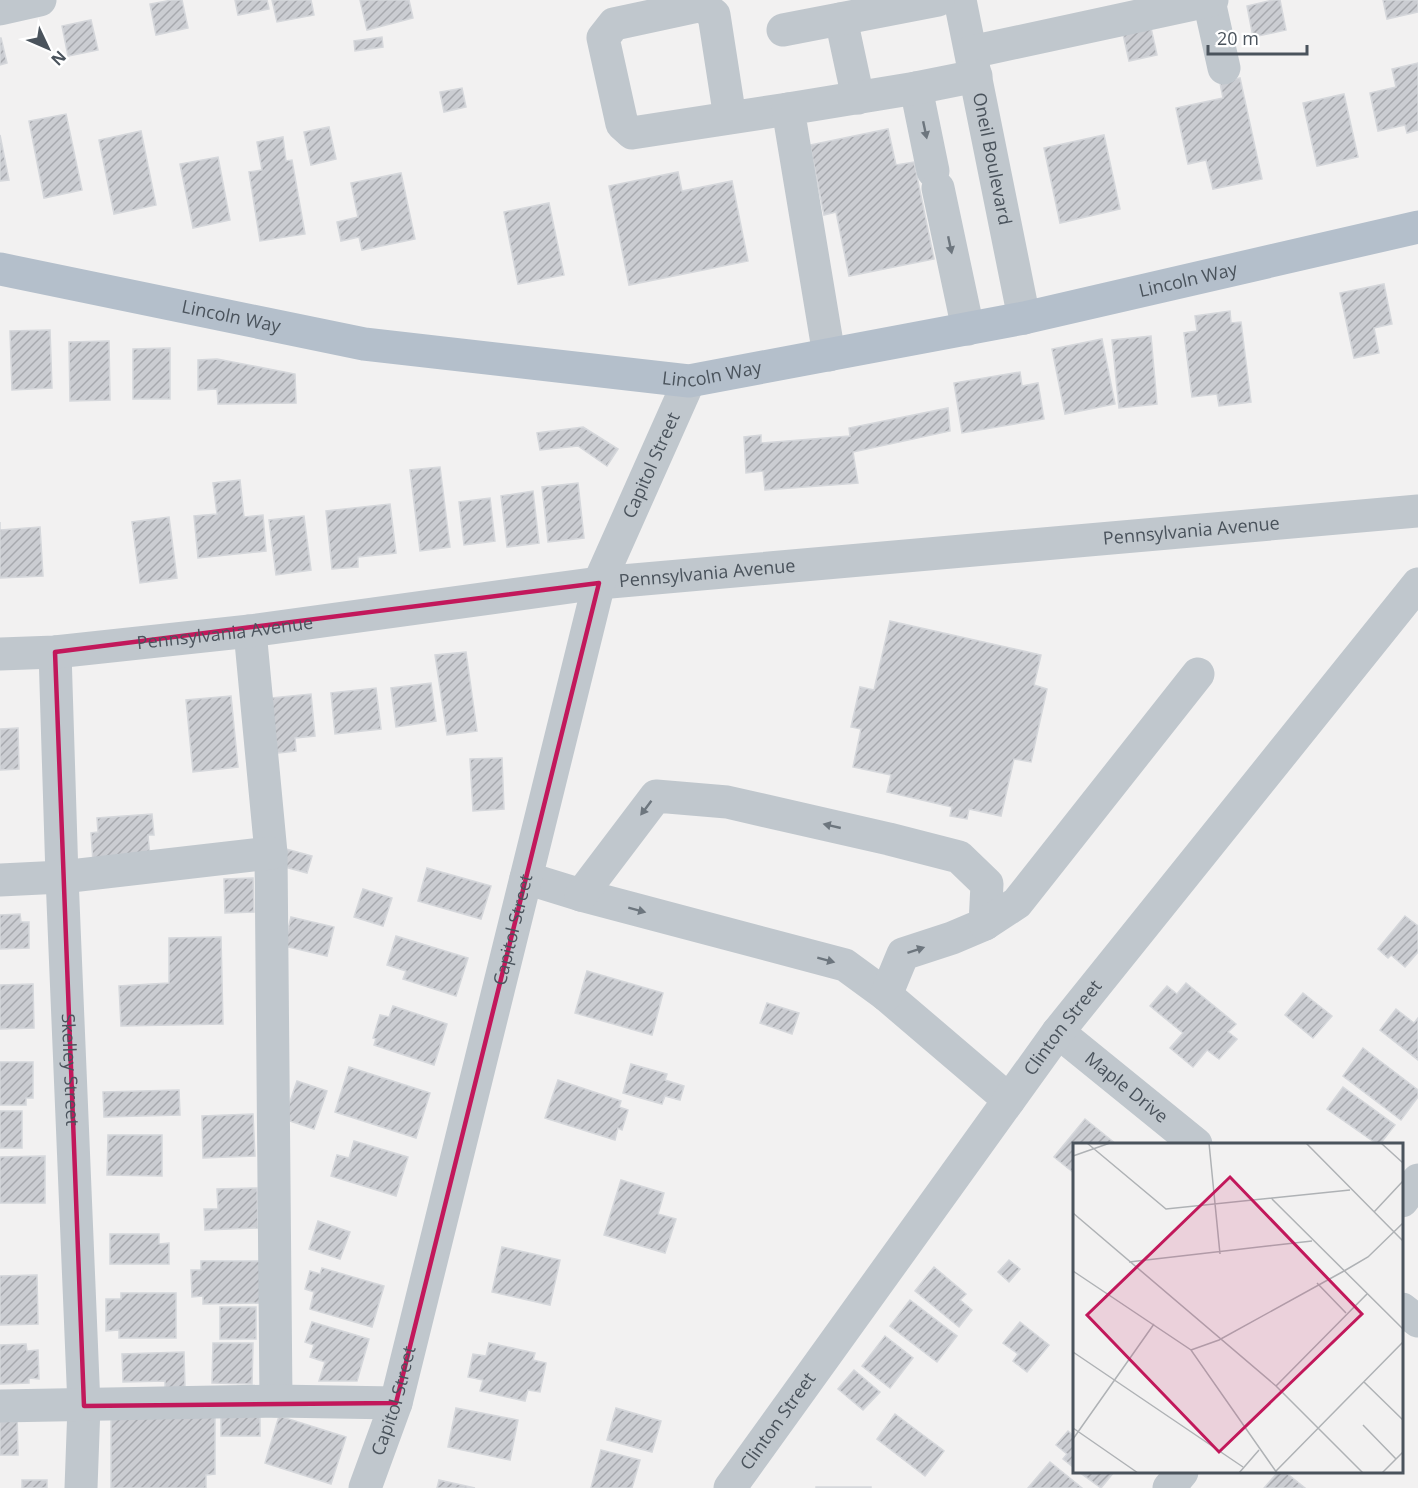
<svg xmlns="http://www.w3.org/2000/svg" width="1418" height="1488" viewBox="0 0 1418 1488" font-family="'Open Sans',sans-serif">
<defs>
<pattern id="building-hatch" width="6" height="6" patternUnits="userSpaceOnUse" patternTransform="scale(1.5)"><rect width="6" height="6" fill="#cbcdd2"/><path d="M-1 1l2-2M0 6l6-6M5 7l2-2" fill="none" stroke="#a7a9ae"/></pattern>
</defs>
<rect width="100%" height="100%" fill="#f2f1f1"/>
<g fill="url(#building-hatch)" stroke="#d5d7db" stroke-width="1.5">
<polygon points="172,0 182,0 188,28 156,35 150,4"/>
<polygon points="235,0 267,0 269,9 238,15"/>
<polygon points="272,0 311,0 314,15 277,22"/>
<polygon points="360,0 409,0 413,18 367,30"/>
<polygon points="1273,0 1280,0 1286,30 1253,37 1247,6"/>
<polygon points="1383,0 1418,0 1418,12 1387,19"/>
<polygon points="91,20 98,50 68,56 62,26"/>
<polygon points="1151,28 1157,55 1129,61 1123,34"/>
<polygon points="382,37 383,47 355,51 354,41"/>
<polygon points="0,38 1,38 7,63 0,65"/>
<polygon points="1418,63 1418,130 1407,133 1405,125 1378,131 1370,93 1396,87 1392,69"/>
<polygon points="1240,78 1262,179 1213,189 1206,160 1188,164 1176,108 1223,98 1220,83"/>
<polygon points="462,88 466,107 444,112 440,92"/>
<polygon points="1344,94 1358,157 1317,166 1303,103"/>
<polygon points="66,114 82,190 44,198 29,121"/>
<polygon points="329,127 336,159 311,165 304,132"/>
<polygon points="888,129 896,165 914,162 934,259 849,276 836,212 824,215 810,145"/>
<polygon points="141,131 156,205 114,214 99,140"/>
<polygon points="0,135 9,180 0,181"/>
<polygon points="1104,135 1120,209 1060,223 1044,148"/>
<polygon points="283,137 286,161 292,160 305,234 260,241 249,172 262,170 257,142"/>
<polygon points="218,157 230,220 193,228 180,164"/>
<polygon points="678,172 682,191 732,181 748,261 629,285 609,186"/>
<polygon points="401,173 415,239 362,250 359,237 341,241 337,222 358,217 351,183"/>
<polygon points="549,203 564,275 518,284 504,212"/>
<polygon points="1384,284 1392,324 1374,328 1379,353 1354,358 1340,293"/>
<polygon points="1230,311 1231,323 1241,322 1251,402 1219,406 1217,394 1192,397 1184,333 1197,331 1195,316"/>
<polygon points="50,330 52,388 12,390 10,331"/>
<polygon points="1151,336 1157,404 1119,408 1112,340"/>
<polygon points="1102,339 1115,404 1065,414 1052,349"/>
<polygon points="109,341 110,400 70,401 69,342"/>
<polygon points="170,348 170,399 133,399 133,349"/>
<polygon points="217,359 295,374 296,403 218,404 217,389 198,390 198,360"/>
<polygon points="1020,372 1022,386 1038,383 1044,419 962,433 954,383"/>
<polygon points="948,408 950,431 853,452 858,483 765,490 763,471 746,473 744,437 761,435 761,443 850,436 849,428"/>
<polygon points="583,427 618,449 607,466 578,446 540,450 537,433"/>
<polygon points="440,467 450,547 420,551 410,470"/>
<polygon points="240,480 244,517 263,515 266,551 198,558 194,516 217,514 213,483"/>
<polygon points="578,483 584,538 548,542 542,487"/>
<polygon points="533,491 539,543 507,547 501,496"/>
<polygon points="490,498 495,541 464,545 459,502"/>
<polygon points="390,504 396,553 358,557 358,567 332,569 326,511"/>
<polygon points="304,516 311,570 276,575 269,520"/>
<polygon points="169,517 177,578 140,583 132,522"/>
<polygon points="0,522 0,530 40,527 43,576 0,578"/>
<polygon points="890,621 1041,655 1034,685 1047,689 1031,762 1014,759 1001,816 969,809 967,819 950,816 952,807 887,792 891,775 853,767 861,729 851,727 860,687 874,690"/>
<polygon points="466,652 477,731 447,735 435,655"/>
<polygon points="431,683 436,721 396,727 391,688"/>
<polygon points="376,688 381,729 335,734 331,693"/>
<polygon points="311,694 315,736 295,738 296,751 269,754 272,698"/>
<polygon points="231,696 238,767 193,772 186,700"/>
<polygon points="18,728 19,769 0,770 0,729"/>
<polygon points="502,758 504,809 473,811 470,759"/>
<polygon points="152,814 154,835 148,835 150,857 93,862 91,833 98,832 97,818"/>
<polygon points="286,849 312,856 307,873 281,866"/>
<polygon points="427,868 491,886 481,919 418,901"/>
<polygon points="253,878 254,912 225,913 224,879"/>
<polygon points="363,889 392,898 383,926 354,917"/>
<polygon points="20,914 21,922 29,922 29,948 0,949 0,915"/>
<polygon points="1405,916 1418,926 1418,952 1405,967 1391,955 1388,958 1378,949"/>
<polygon points="291,917 334,927 327,956 284,946"/>
<polygon points="396,936 468,958 456,996 403,979 406,971 387,965"/>
<polygon points="221,937 223,1024 121,1026 119,986 169,983 169,938"/>
<polygon points="587,971 663,993 652,1035 575,1013"/>
<polygon points="1186,983 1236,1024 1228,1032 1237,1039 1219,1059 1207,1050 1193,1067 1170,1048 1183,1033 1150,1006 1167,986 1177,994"/>
<polygon points="33,984 34,1028 0,1029 0,985"/>
<polygon points="1303,993 1332,1016 1313,1038 1285,1015"/>
<polygon points="767,1003 799,1013 792,1034 760,1023"/>
<polygon points="393,1006 447,1024 434,1065 374,1045 376,1039 373,1038 380,1015 389,1017"/>
<polygon points="1396,1009 1414,1023 1418,1018 1418,1060 1380,1030"/>
<polygon points="1363,1048 1418,1090 1418,1097 1401,1120 1343,1076"/>
<polygon points="0,1062 33,1062 33,1098 26,1098 26,1105 0,1105"/>
<polygon points="631,1064 667,1074 665,1080 684,1086 680,1100 665,1096 662,1104 623,1093"/>
<polygon points="349,1067 430,1093 416,1138 335,1112"/>
<polygon points="558,1080 621,1101 619,1107 628,1110 622,1130 618,1128 615,1140 545,1118"/>
<polygon points="297,1081 327,1091 314,1129 284,1119"/>
<polygon points="1343,1087 1395,1125 1380,1144 1377,1144 1327,1109"/>
<polygon points="179,1090 180,1115 104,1117 103,1092"/>
<rect x="0" y="1111" width="22" height="37"/>
<polygon points="253,1114 255,1156 203,1158 202,1116"/>
<polygon points="1085,1119 1116,1144 1074,1144 1074,1173 1054,1157"/>
<polygon points="108,1135 162,1135 162,1176 107,1175"/>
<polygon points="354,1141 408,1157 396,1196 331,1176 337,1155 349,1158"/>
<polygon points="45,1156 45,1203 0,1203 0,1157"/>
<polygon points="621,1180 664,1193 658,1214 676,1219 665,1253 604,1235"/>
<polygon points="257,1188 258,1228 205,1230 204,1209 218,1209 217,1189"/>
<polygon points="318,1221 350,1232 340,1259 309,1249"/>
<polygon points="110,1234 159,1234 159,1244 169,1243 169,1264 110,1264"/>
<polygon points="502,1247 560,1260 550,1305 492,1292"/>
<polygon points="1009,1260 1020,1269 1009,1282 998,1272"/>
<polygon points="201,1261 263,1261 263,1303 203,1304 203,1296 192,1297 191,1270 201,1270"/>
<polygon points="934,1267 966,1294 960,1300 972,1310 959,1327 915,1291"/>
<polygon points="322,1268 384,1286 372,1327 310,1309 314,1292 305,1289 310,1271 320,1274"/>
<polygon points="37,1275 38,1324 0,1325 0,1276"/>
<polygon points="121,1293 176,1293 176,1338 119,1338 119,1330 106,1331 106,1299 121,1299"/>
<polygon points="910,1300 957,1336 937,1362 890,1326"/>
<rect x="220" y="1307" width="36" height="32"/>
<polygon points="312,1322 369,1339 357,1381 319,1381 325,1362 310,1357 314,1345 305,1342"/>
<polygon points="1020,1322 1049,1345 1027,1372 1013,1361 1018,1354 1003,1343"/>
<polygon points="885,1336 913,1358 890,1388 862,1366"/>
<polygon points="213,1343 253,1343 252,1384 212,1383"/>
<polygon points="489,1343 535,1353 533,1360 546,1363 540,1392 528,1390 525,1401 480,1391 483,1380 468,1377 473,1354 486,1356"/>
<polygon points="26,1344 27,1351 38,1350 39,1379 29,1378 29,1383 0,1384 0,1345"/>
<polygon points="184,1352 185,1387 165,1388 165,1381 123,1382 122,1354"/>
<polygon points="854,1370 880,1392 863,1410 838,1389"/>
<polygon points="260,1406 260,1436 221,1436 221,1407"/>
<polygon points="456,1408 518,1420 510,1460 448,1447"/>
<polygon points="616,1408 661,1421 652,1452 607,1440"/>
<polygon points="0,1412 17,1412 18,1455 0,1455"/>
<polygon points="215,1413 215,1474 206,1475 206,1488 111,1488 111,1414"/>
<polygon points="895,1414 944,1451 925,1476 877,1439"/>
<polygon points="279,1416 346,1437 331,1484 265,1463"/>
<polygon points="1068,1431 1074,1436 1074,1468 1063,1459 1067,1454 1056,1445"/>
<polygon points="601,1450 640,1460 632,1488 591,1488"/>
<polygon points="1050,1462 1082,1488 1028,1488"/>
<polygon points="1079,1472 1114,1472 1101,1488"/>
<polygon points="1278,1472 1285,1472 1305,1488 1264,1488"/>
<rect x="22" y="1480" width="25" height="8"/>
<polygon points="439,1480 475,1488 437,1488"/>
<rect x="816" y="1487" width="55" height="1"/>
</g>
<g fill="none" stroke-linecap="round" stroke-linejoin="round">
<g stroke="#c0c7cd" stroke-width="33">
<path id="s1" d="M960,0l64,318"/>
<polyline points="1209,1 1224,68"/>
<polyline points="0,9 40,0"/>
<polyline points="841,19 858,98"/>
<polyline points="783,30 938,0"/>
<polyline points="971,52 1212,0"/>
<polyline points="916,88 933,171"/>
<polyline points="730,118 714,15 702,5 614,24 603,38 622,124 632,133 788,109"/>
<polyline points="938,188 968,329"/>
<polyline points="829,355 788,109 916,88 976,76"/>
<polyline points="250,631 271,853 276,1401"/>
<path id="s2" d="M55,652l7,225 22,529 -3,82"/>
<path id="s3" d="M0,654l55,-2 195,-21 349,-48 819,-72"/>
<polyline points="526,878 581,895 845,965 886,995 1009,1100"/>
<polyline points="0,880 62,877 271,853"/>
<polyline points="581,895 656,796 727,802 889,839 959,857 987,884 985,924 952,938 903,954 886,995"/>
<polyline points="985,924 1017,903 1198,674"/>
<path id="s4" d="M1058,1032l138,112"/>
<polyline points="1402,1201 1418,1180"/>
<polyline points="1402,1309 1418,1321"/>
<polyline points="0,1406 276,1401 396,1403"/>
<path id="s5" d="M365,1488l31,-85 203,-820 90,-202"/>
<path id="s6" d="M730,1488l328,-456 360,-448"/>
<polyline points="1169,1488 1182,1472"/>
</g>
<path stroke="#b4bfcb" stroke-width="33" id="s7" d="M0,269l364,75 325,37 335,-63 394,-91"/>
</g>
<defs><path id="oneway-solid" d="M-6-.8H1V-3.2L6.5 0L1 3.2V.8H-6Z" transform="scale(1.5)"/></defs>
<g fill="#6d767e">
<use href="#oneway-solid" transform="translate(925 130) rotate(78)"/>
<use href="#oneway-solid" transform="translate(950 245) rotate(78)"/>
<use href="#oneway-solid" transform="translate(646 808) rotate(127)"/>
<use href="#oneway-solid" transform="translate(832 826) rotate(-167)"/>
<use href="#oneway-solid" transform="translate(637 910) rotate(15)"/>
<use href="#oneway-solid" transform="translate(916 950) rotate(-18)"/>
<use href="#oneway-solid" transform="translate(826 960) rotate(15)"/>
</g>
<path fill="none" stroke="#c2185b" stroke-width="4.5" stroke-linejoin="round" d="M599,583l-203,820 -312,3 -29,-754z"/>
<g text-anchor="middle" stroke-width="4.5" stroke-linejoin="round" paint-order="stroke">
<g font-size="18" fill="#4a535c" stroke="#fff">
<text dy="6" stroke="none"><textPath href="#s1" startOffset="162">Oneil Boulevard</textPath></text>
<text dy="6" stroke="none"><textPath href="#s7" startOffset="1208">Lincoln Way</textPath></text>
<text dy="6" stroke="none"><textPath href="#s7" startOffset="236">Lincoln Way</textPath></text>
<text dy="6" stroke="none"><textPath href="#s7" startOffset="722">Lincoln Way</textPath></text>
<text dy="6" stroke="none"><textPath href="#s5" startOffset="1064">Capitol Street</textPath></text>
<text dy="6" stroke="none"><textPath href="#s3" startOffset="1198">Pennsylvania Avenue</textPath></text>
<text dy="6" stroke="none"><textPath href="#s3" startOffset="712">Pennsylvania Avenue</textPath></text>
<text dy="6" stroke="none"><textPath href="#s3" startOffset="226">Pennsylvania Avenue</textPath></text>
<text dy="6" stroke="none"><textPath href="#s5" startOffset="578">Capitol Street</textPath></text>
<text dy="6" stroke="none"><textPath href="#s6" startOffset="568">Clinton Street</textPath></text>
<text dy="6" stroke="none"><textPath href="#s2" startOffset="418">Skelley Street</textPath></text>
<text dy="6" stroke="none"><textPath href="#s4" startOffset="88">Maple Drive</textPath></text>
<text dy="6" stroke="none"><textPath href="#s5" startOffset="92">Capitol Street</textPath></text>
<text dy="6" stroke="none"><textPath href="#s6" startOffset="82">Clinton Street</textPath></text>
</g>
</g>
<g transform="translate(1073 1143)">
<rect width="330" height="330" fill="#f2f1f1"/>
<path fill="none" stroke="#afb2b5" stroke-width="1.5" d="M14,0l79,66 184,-19M136,0l11,111M233,0l97,98M308,0l22,20M0,13l37,-13M199,56l131,130M301,69l29,-31M0,70l203,173 87,87M56,119l183,-21M0,128l118,79 86,123M244,140l29,30M118,207l28,-10 125,-69 24,-14 35,-34M0,209l170,115M291,239l39,38M203,243l91,-92M290,282l33,34M0,285l65,45M0,296l81,-115M203,328l127,-129M166,330l20,-23M309,330l21,-21"/>
<path fill="#c2185b" fill-opacity="0.15" stroke="#c2185b" stroke-width="3" d="M157,34l132,137 -143,138 -132,-137z"/>
<rect width="330" height="330" fill="none" stroke="#4a535c" stroke-width="3"/>
</g>
<g transform="translate(48 48) rotate(134)" stroke="#ffffff" stroke-width="4.5" paint-order="stroke">
<path d="M0-4.5L10 22L0 15L-10 22Z" fill="#4a535c"/>
<text y="-9" font-size="16" font-weight="bold" text-anchor="middle" fill="#4a535c">N</text>
</g>
<path d="M1208 45v9h99v-9" fill="none" stroke="#4a535c" stroke-width="3"/>
<text x="1217" y="45" font-size="18" fill="#4a535c" stroke="#ffffff" stroke-width="4.5" paint-order="stroke">20 m</text>
</svg>
